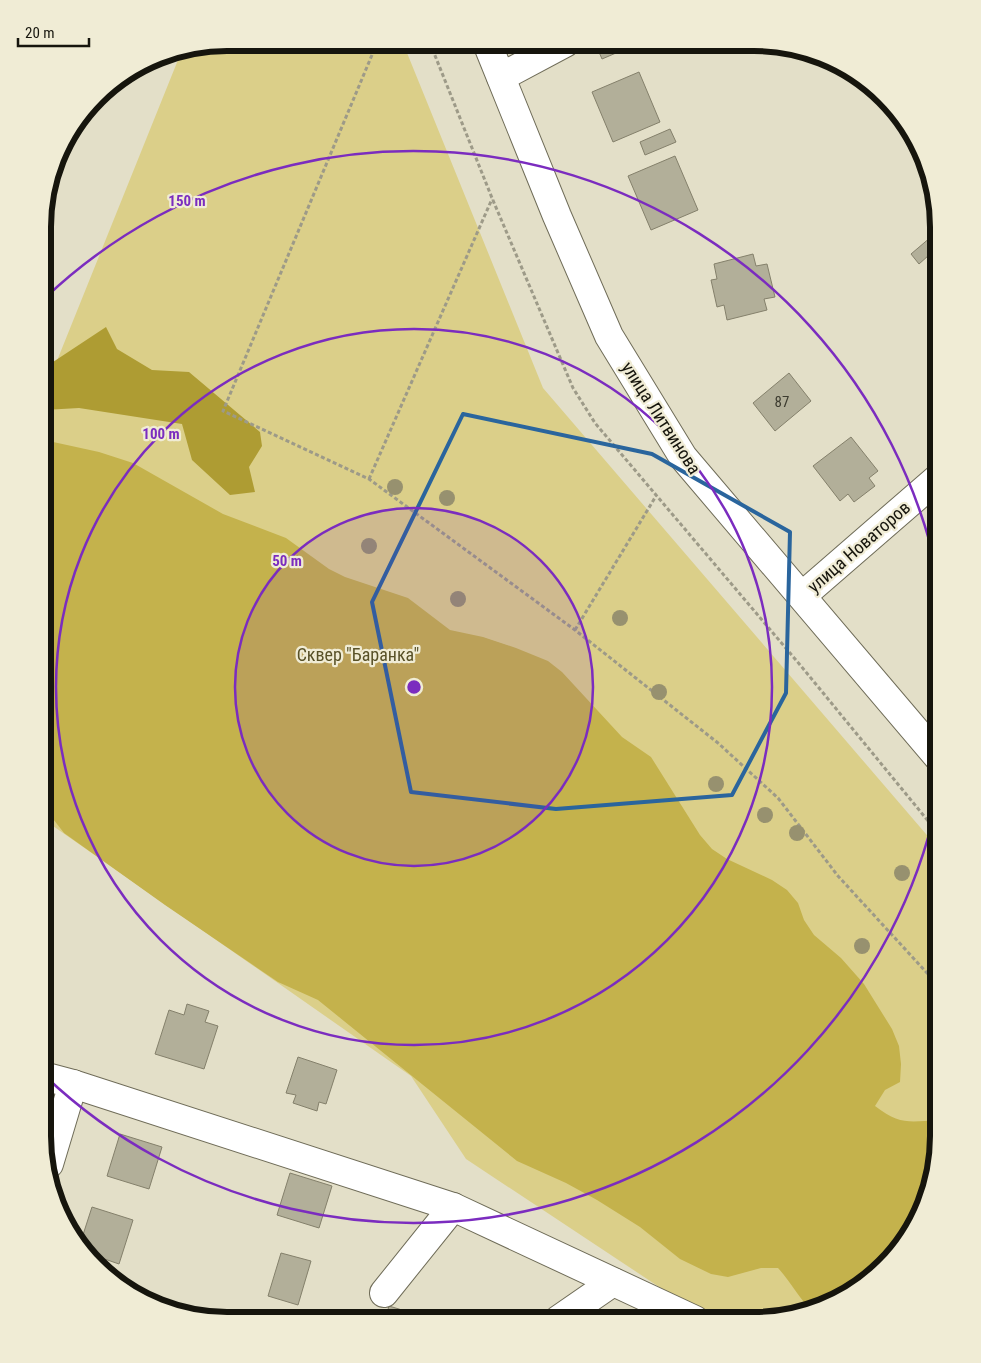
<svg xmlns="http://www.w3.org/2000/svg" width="981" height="1363" viewBox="0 0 981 1363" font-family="'Roboto Condensed',sans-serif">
<rect width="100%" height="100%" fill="#e3dfc8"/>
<polygon fill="#dbcf89" points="227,43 403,43 543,388 938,848 938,1148 929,1196 907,1239 875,1275 835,1302 754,1320 709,1320 466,1159 411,1076 43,819 44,393 182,50"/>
<polygon fill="#ae9c33" points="106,327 117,349 152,370 189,372 260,432 262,446 249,467 255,492 230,495 192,460 182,424 79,408 44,410 44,360 53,362"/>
<path fill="#c4b24c" d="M44,440l55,12 34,11 90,51 63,24 43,31 16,8 63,21 42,32 33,7 33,11 32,13 14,11 60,65 29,20 49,78 12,14 15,10 45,21 15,10 11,13 6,17 10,15 27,23 23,26 28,45 7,17 2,18 -1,18 -15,8 -10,16c25,19 34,16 63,14v28l-9,48 -22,43 -32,36 -40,27 -26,6c-12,-13 -19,-27 -31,-40h-17l-33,9 -17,-3 -31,-15 -40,-32 -43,-27 -31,-17 -49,-22 -199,-161 -40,-18 -113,-77 -101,-72 -21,-27z"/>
<g fill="#b2af99" stroke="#84806b">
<polygon points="599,44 637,44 602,59 596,45"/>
<polygon points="639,72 660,122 613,142 592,92"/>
<polygon points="670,129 676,142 645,155 640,142"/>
<polygon points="675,156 698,210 651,230 628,176"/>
<polygon points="938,231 938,247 919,264 911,254"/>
<polygon points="753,254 756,266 767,264 775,297 764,299 767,310 727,320 724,305 717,307 711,280 717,279 714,264"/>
<polygon points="789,373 811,401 775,431 753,403"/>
<polygon points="851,437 878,471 869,478 875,486 854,502 848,494 840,501 813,466"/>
<polygon points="187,1004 209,1011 205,1022 218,1026 204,1069 155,1054 169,1010 184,1015"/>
<polygon points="298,1057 337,1070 326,1104 319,1102 317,1111 293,1103 296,1095 286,1093"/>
<polygon points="120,1134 162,1147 149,1189 107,1176"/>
<polygon points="290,1173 332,1186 319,1228 277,1215"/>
<polygon points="92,1207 133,1220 119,1264 93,1255 81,1241"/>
<polygon points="281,1253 311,1261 298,1305 268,1296"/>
<polygon points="389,1306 412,1313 410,1320 385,1319"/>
</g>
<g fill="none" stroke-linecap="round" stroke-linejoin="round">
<defs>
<g id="minor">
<polyline points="487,43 557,216 609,336 683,457 938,757"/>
<polyline points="501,77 565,43"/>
<polyline points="802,596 938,478"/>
<polyline points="43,1076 73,1084 453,1207 695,1320"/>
<polyline points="49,1164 73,1084"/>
<polyline points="384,1293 453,1207"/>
<polyline points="558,1320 613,1282"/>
</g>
</defs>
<use href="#minor" stroke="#6f6c58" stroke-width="30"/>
<g stroke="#9d9a88" stroke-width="3" stroke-dasharray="4 2.5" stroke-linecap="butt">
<polyline points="377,43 223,411 369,479 575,630 718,743 778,798 838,876 927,973 938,981"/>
<polyline points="430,43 492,198 573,388 595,423 801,666 938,833"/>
<polyline points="369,479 492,199"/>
<polyline points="575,630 656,496"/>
</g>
<use href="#minor" stroke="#fff" stroke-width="28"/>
</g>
<g fill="#97916f">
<circle cx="395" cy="487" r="8"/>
<circle cx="447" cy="498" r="8"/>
<circle cx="369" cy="546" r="8"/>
<circle cx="458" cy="599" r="8"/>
<circle cx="620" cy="618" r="8"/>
<circle cx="659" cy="692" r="8"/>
<circle cx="716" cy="784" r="8"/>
<circle cx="765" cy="815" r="8"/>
<circle cx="797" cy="833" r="8"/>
<circle cx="902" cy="873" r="8"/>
<circle cx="862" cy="946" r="8"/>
</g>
<path fill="none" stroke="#2a659d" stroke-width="4" stroke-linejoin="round" d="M463,414l189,40 138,78 -4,161 -54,102 -176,14 -145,-17 -39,-190z"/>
<circle cx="414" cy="687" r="179" fill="#7b2cbf" fill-opacity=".12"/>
<g fill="none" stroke="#7b2cbf" stroke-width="2.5">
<circle cx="414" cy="687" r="179"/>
<circle cx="414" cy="687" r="358"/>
<path d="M937 803A536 536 0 0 1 45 1076M45 298A536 536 0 0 1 938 576"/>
</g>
<g text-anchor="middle" stroke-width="4.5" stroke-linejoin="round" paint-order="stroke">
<g font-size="15" fill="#3d3c30">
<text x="782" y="407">87</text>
</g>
<g font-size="18" fill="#16150d" stroke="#f0ecd5">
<text transform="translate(661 418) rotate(57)" y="6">улица Литвинова</text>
<text transform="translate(859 547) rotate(-41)" y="6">улица Новаторов</text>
</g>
<g font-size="18" fill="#585127" stroke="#f0ecd5">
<text x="358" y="661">Сквер "Баранка"</text>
</g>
</g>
<path d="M0 0H981V1363H0ZM227 51H754A176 176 0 0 1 930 227V1136A176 176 0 0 1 754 1312H227A176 176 0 0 1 51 1136V227A176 176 0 0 1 227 51Z" fill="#f0ecd5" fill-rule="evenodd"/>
<path fill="none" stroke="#16150d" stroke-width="6" d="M227 51H754A176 176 0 0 1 930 227V1136A176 176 0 0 1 754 1312H227A176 176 0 0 1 51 1136V227A176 176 0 0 1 227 51Z"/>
<circle cx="414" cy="687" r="8" fill="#7b2cbf" stroke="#f0ecd5" stroke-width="2.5"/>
<g font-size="15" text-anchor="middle" font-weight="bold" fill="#7b2cbf" stroke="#f0ecd5" stroke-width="4.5" stroke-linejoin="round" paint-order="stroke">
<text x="187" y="206">150 m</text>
<text x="161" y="439">100 m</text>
<text x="287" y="566">50 m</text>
</g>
<path d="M18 38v8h71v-8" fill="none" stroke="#16150d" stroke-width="2.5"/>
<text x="25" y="38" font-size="15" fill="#16150d" stroke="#f0ecd5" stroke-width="4" paint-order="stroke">20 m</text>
</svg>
